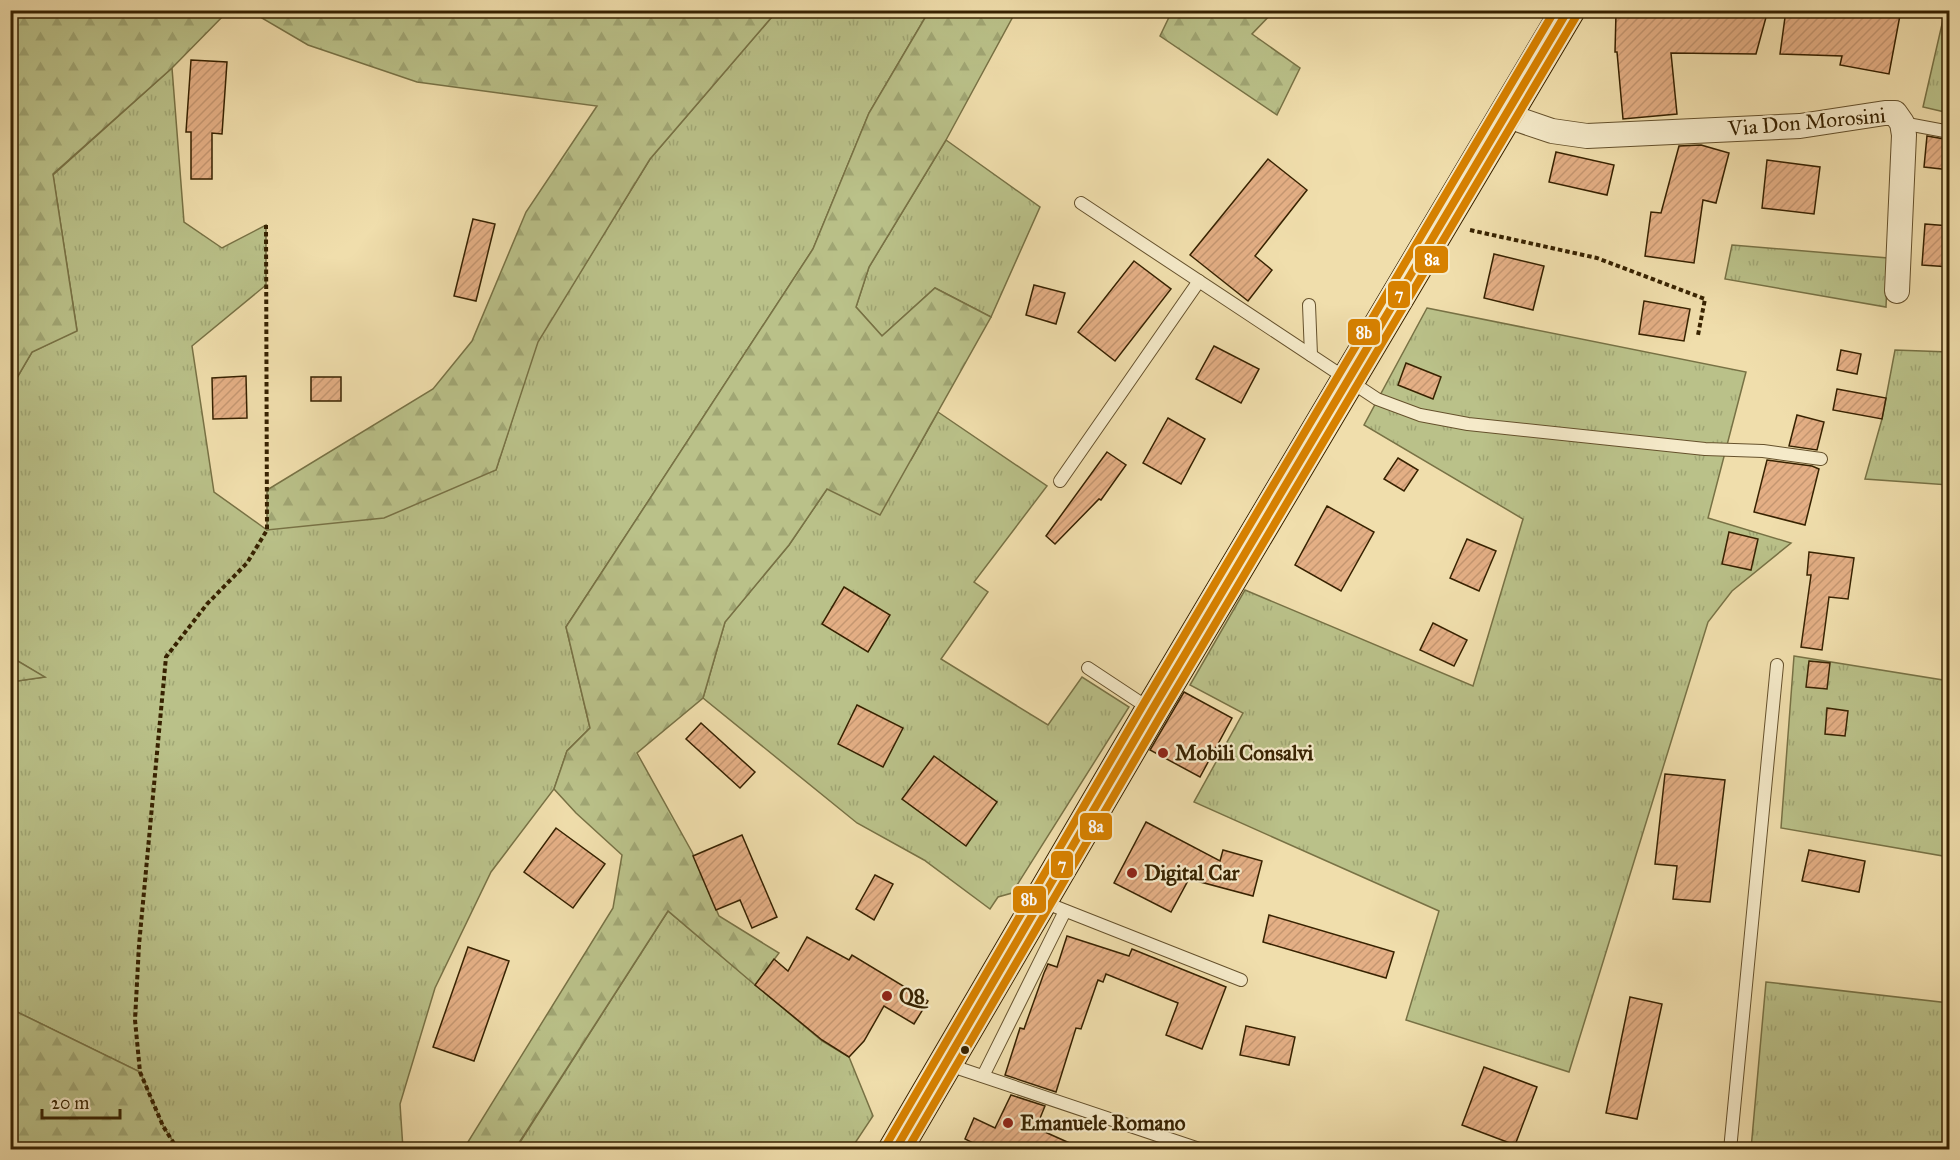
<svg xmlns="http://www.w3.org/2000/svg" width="1960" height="1160" viewBox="0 0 1960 1160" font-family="'IM FELL Great Primer',serif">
<defs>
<pattern id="grass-tufts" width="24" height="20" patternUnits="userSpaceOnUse" patternTransform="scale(1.5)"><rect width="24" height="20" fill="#bac189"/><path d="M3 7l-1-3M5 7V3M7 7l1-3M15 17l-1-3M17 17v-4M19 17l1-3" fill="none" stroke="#a0a674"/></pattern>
<pattern id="forest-firs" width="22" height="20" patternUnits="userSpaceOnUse" patternTransform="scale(1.5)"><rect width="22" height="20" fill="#bac189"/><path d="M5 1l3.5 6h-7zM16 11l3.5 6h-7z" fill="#a0a674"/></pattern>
<pattern id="building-hatch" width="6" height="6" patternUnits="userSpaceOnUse" patternTransform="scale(1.5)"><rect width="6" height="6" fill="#e4af85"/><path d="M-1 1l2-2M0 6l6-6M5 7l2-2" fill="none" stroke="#c49671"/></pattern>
</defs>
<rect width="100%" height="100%" fill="#f0deac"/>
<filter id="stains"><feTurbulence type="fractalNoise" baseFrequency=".00333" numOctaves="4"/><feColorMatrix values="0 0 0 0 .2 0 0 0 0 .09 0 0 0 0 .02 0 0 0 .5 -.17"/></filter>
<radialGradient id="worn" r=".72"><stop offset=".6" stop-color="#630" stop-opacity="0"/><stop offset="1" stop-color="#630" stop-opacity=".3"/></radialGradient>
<g fill="url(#grass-tufts)" stroke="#787245" stroke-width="1.5">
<polygon points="777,11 929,11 869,113 813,249 566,627 590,728 567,751 554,789 491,872 435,988 400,1104 403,1149 178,1149 163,1126 140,1072 11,1009 10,682 44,677 11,657 11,388 32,352 77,330 53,175 172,68 184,222 222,248 266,225 266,285 192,346 214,492 267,530 496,470 537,342 650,159"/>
<polygon points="1945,11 1950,11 1949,113 1923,107"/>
<polygon points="946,140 1040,207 991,317 935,288 882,336 856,307 869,267"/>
<polygon points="1732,245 1888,258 1886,307 1725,279"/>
<polygon points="1427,308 1746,372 1708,518 1791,543 1732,591 1708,622 1569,1072 1406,1020 1439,911 1194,802 1243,713 1190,685 1245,590 1473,686 1523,519 1364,425"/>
<polygon points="1895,350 1949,352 1949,485 1865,479 1882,419"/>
<polygon points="938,412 1047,486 974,582 988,592 941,659 1048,725 1082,677 1129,707 1012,893 998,897 990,909 924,860 857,823 703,698 725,622 789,545 827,489 911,460"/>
<polygon points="1794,656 1949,681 1949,857 1781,828"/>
<polygon points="668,911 822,1041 849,1057 873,1116 851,1149 515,1150"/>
<polygon points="1766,982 1949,1003 1947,1038 1950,1038 1949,1149 1751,1149"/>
</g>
<g fill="url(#forest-firs)" stroke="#787245" stroke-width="1.5">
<polygon points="11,10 228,11 172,68 53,174 77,331 32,352 11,388"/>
<polygon points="250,11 777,11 650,159 538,342 496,470 384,518 267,530 267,490 433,389 472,341 526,212 597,106 417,82 308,45"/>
<polygon points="929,11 1016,11 946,140 869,267 856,307 882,336 935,288 991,317 880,515 827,489 789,545 725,622 703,698 637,753 692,852 719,916 779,953 755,985 668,911 515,1149 463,1150 613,908 622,855 576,813 554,789 567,751 590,728 566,627 813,249 869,113"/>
<polygon points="1172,11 1274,11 1252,34 1300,68 1277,115 1160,36"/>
<polygon points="11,657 45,677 11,682"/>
<polygon points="11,1009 140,1072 163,1126 178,1149 11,1149"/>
</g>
<g fill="url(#building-hatch)" stroke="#372201" stroke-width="1.5">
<polygon points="1669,10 1768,10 1756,54 1671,53 1677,114 1623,119 1617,52 1615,52 1616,13 1669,14"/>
<polygon points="1786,10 1901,10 1889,74 1840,65 1842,56 1780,54"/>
<polygon points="191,60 227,62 222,134 212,133 212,179 191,179 191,132 186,132"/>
<polygon points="1927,136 1950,140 1950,170 1924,167"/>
<polygon points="1701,145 1729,153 1716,203 1703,200 1694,263 1645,256 1651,212 1661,213 1679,146"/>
<polygon points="1556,152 1614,165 1607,195 1549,182"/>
<polygon points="1268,159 1307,190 1255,256 1272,270 1248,301 1190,255"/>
<polygon points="1767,160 1820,167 1814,214 1762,208"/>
<polygon points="473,219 495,224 476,301 454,296"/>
<polygon points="1925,224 1950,226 1950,267 1922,265"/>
<polygon points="1494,254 1544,266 1533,310 1484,298"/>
<polygon points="1134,261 1171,289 1115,361 1078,332"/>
<polygon points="1034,285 1065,293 1056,324 1026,315"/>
<polygon points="1644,301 1690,309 1684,341 1639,334"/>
<polygon points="1214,346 1259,369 1241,403 1196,379"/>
<polygon points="1841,350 1861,354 1857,374 1837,370"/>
<polygon points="1406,363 1441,377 1433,399 1398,385"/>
<polygon points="246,376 247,418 213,419 212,378"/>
<rect x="311" y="377" width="30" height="24"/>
<polygon points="1837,389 1886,398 1882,419 1833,410"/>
<polygon points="1797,415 1824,422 1817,450 1789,446"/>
<polygon points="1168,418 1205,439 1181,484 1143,463"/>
<polygon points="1107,452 1126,465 1101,500 1099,499 1055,544 1046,536"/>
<polygon points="1398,458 1418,470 1404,491 1384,479"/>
<polygon points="1767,460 1812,466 1819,469 1805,525 1754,512"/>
<polygon points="1327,506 1374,532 1341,591 1295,565"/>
<polygon points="1729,532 1758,539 1751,570 1722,564"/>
<polygon points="1467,539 1496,551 1479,591 1450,578"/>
<polygon points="1809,552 1854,558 1848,599 1829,597 1822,650 1801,647 1811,575 1807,575"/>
<polygon points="844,587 890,615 868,652 822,624"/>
<polygon points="1433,623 1467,640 1454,666 1420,650"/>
<polygon points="1809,661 1830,663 1827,689 1806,687"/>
<polygon points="1184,692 1232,718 1200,777 1150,750"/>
<polygon points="857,705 903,728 883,767 838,744"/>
<polygon points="1827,708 1848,711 1845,736 1825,734"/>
<polygon points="701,723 755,772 740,788 686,739"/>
<polygon points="934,756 997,802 966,846 902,799"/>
<polygon points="1665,774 1725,780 1710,902 1673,899 1677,866 1655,864"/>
<polygon points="1146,822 1220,861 1223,850 1262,861 1253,896 1189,879 1171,912 1114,883"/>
<polygon points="556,828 605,864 573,908 524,872"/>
<polygon points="742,835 777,917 752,928 740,900 716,910 693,856"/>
<polygon points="1809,850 1865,861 1859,892 1802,881"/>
<polygon points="875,875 893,884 874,920 856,909"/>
<polygon points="1269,915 1394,952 1386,978 1263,942"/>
<polygon points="1067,936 1129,956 1132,949 1226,987 1202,1049 1166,1035 1178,1003 1106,974 1103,982 1098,980 1081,1029 1076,1028 1056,1092 1005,1075 1020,1028 1024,1029 1044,973 1048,964 1057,967"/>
<polygon points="807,937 849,960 852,955 928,1001 914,1024 884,1006 864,1041 849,1057 822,1040 755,985 774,959 788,971"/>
<polygon points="468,947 509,961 474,1061 433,1047"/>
<polygon points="1630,997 1662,1004 1637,1119 1606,1113"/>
<polygon points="1246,1026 1295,1037 1289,1065 1240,1055"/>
<polygon points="1484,1067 1537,1087 1515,1145 1462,1125"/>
<polygon points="1011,1095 1045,1106 1036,1128 1083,1149 985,1149 965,1139 974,1118 995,1128"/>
</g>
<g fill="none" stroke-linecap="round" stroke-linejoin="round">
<defs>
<g id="service">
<polyline points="1902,123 1950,132"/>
<polyline points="1081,203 1377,399 1420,415 1468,424 1705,449 1763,451 1821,459"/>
<polyline points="1309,305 1311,355"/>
<polyline points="1060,481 1199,281"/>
<polyline points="1088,668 1150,709"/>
<polyline points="1041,901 1241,980"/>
<polyline points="946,1064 1202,1150"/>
<polyline points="983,1076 1065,911"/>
<polyline points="1730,1150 1777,665"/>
</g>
<polyline id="minor" points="1505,115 1552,131 1587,136 1800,126 1885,113 1895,113 1902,123 1904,135 1897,291"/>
<polyline id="primary" points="895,1150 1152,710 1568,10"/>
</defs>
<use href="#service" stroke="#65512c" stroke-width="14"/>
<use href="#minor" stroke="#65512c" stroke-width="26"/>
<use href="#primary" stroke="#372201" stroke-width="35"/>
<g stroke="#372201" stroke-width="4" stroke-dasharray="4.5 3" stroke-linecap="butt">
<polyline points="1470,230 1597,258 1705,299 1698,335"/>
<polyline points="178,1150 163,1126 140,1072 135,1020 139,945 166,657 207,604 247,563 267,530 266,225"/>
</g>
<use href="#service" stroke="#f5eac9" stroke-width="12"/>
<use href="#minor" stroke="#f5eac9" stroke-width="24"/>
<use href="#primary" stroke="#e8bf76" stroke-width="33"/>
<defs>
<polyline id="bus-1" points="895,1150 1152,710 1568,10"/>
<polyline id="bus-2" points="907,1150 1161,715 1577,15"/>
<polyline id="bus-3" points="886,1145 1143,705 1555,10"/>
</defs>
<use href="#bus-1" stroke="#f5eac9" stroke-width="12"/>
<use href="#bus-2" stroke="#f5eac9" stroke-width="12"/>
<use href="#bus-3" stroke="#f5eac9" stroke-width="12"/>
<use href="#bus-1" stroke="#d78100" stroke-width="8"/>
<use href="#bus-2" stroke="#d78100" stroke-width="8"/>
<use href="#bus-3" stroke="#d78100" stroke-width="8"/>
</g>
<g fill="#8f2418" stroke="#f5eac9" stroke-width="2">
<circle cx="1163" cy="753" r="6"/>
<circle cx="1132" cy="873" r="6"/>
<circle cx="887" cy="996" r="6"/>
<circle cx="1008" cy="1123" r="6"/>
</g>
<circle fill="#372201" stroke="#f5eac9" stroke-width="2" cx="965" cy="1050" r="5"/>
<g text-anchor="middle" stroke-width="4.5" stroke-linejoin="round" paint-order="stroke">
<g font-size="21" fill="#372201" stroke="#f5eac9">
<text transform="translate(1807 122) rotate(-5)" y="7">Via Don Morosini</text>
</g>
<g font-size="21" font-weight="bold" fill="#372201" stroke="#f5eac9" text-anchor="start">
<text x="1175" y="760">Mobili Consalvi</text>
<text x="1144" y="880">Digital Car</text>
<text x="899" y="1003">Q8</text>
<text x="1020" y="1130">Emanuele Romano</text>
</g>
</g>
<g stroke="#f5eac9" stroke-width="2">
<rect x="1414" y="245" width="35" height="29" rx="6" fill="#d78100"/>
<rect x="1387" y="280" width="24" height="29" rx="6" fill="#d78100"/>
<rect x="1347" y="318" width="34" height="28" rx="6" fill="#d78100"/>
<rect x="1079" y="812" width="34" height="29" rx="6" fill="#d78100"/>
<rect x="1050" y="850" width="24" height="29" rx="6" fill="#d78100"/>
<rect x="1012" y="885" width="35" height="29" rx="6" fill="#d78100"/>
</g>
<g font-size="16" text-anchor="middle" font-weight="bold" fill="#fff">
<text x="1432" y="265">8a</text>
<text x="1399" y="300">7</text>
<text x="1364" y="338">8b</text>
<text x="1096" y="832">8a</text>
<text x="1062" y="870">7</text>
<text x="1029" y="905">8b</text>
</g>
<rect width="1960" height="1160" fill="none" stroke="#f0deac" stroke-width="36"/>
<rect x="12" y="12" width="1936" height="1136" fill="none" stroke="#372201" stroke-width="3"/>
<rect x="18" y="18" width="1924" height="1124" fill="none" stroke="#372201" stroke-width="1.5"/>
<path d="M42 1109v9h78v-9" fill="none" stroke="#372201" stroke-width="3"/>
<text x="51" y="1109" font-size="18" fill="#372201" stroke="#f5eac9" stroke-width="4.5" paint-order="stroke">20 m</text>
<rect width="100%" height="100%" filter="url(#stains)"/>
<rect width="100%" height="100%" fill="url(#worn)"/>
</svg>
